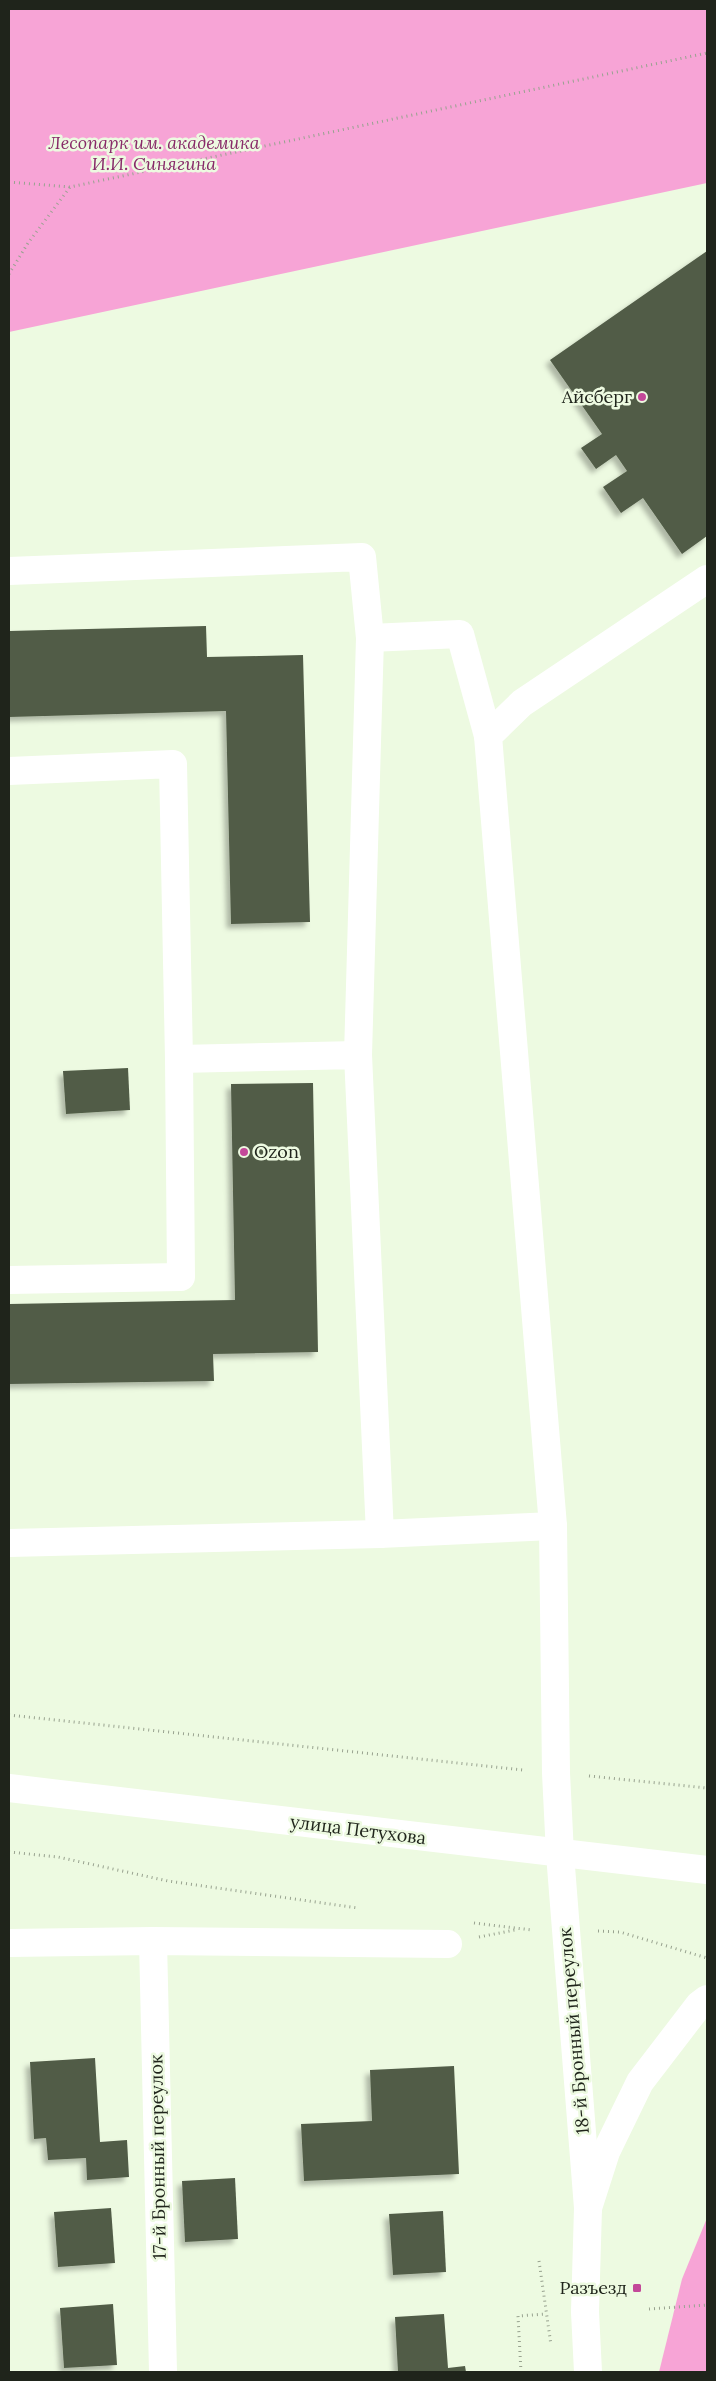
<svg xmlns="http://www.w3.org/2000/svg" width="716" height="2381" viewBox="0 0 716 2381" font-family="Lora,serif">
<defs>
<filter id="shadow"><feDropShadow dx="-4.5" dy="4.5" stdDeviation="2.5" flood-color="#0004"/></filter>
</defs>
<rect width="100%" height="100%" fill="#edfae1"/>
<g fill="#f7a4d6">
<polygon points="9,9 707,9 707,183 9,332"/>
<polygon points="707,2218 707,2372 659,2372 682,2279"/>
</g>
<g fill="#515c47" filter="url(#shadow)">
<polygon points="707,251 707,536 682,554 643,498 621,513 603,487 627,471 616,455 596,469 581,448 602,434 550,360"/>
<polygon points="206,626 207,657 303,655 310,922 231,924 226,711 9,717 9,631"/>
<polygon points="128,1068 130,1110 66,1114 63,1071"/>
<polygon points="313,1083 318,1352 213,1354 214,1381 9,1384 9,1304 235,1300 231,1084"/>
<polygon points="95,2058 100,2142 127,2140 129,2177 87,2180 86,2158 48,2160 46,2138 34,2139 30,2062"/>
<polygon points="454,2066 459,2174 304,2181 301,2124 372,2121 370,2070"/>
<polygon points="235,2178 238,2239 185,2242 182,2181"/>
<polygon points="111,2208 115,2263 58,2267 54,2212"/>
<polygon points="443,2211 446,2272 393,2275 389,2214"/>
<polygon points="113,2304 117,2365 64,2368 60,2308"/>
<polygon points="444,2314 448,2368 465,2366 466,2372 398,2372 395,2317"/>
</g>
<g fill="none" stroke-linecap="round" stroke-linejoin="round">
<g stroke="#98a28f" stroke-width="3" stroke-dasharray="1 4" stroke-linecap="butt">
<polyline points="9,182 70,187 707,53"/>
<polyline points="9,274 28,243 70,187"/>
<polyline points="9,1715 523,1770"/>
<polyline points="589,1776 707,1788"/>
<polyline points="9,1852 58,1857 168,1881 358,1908"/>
<polyline points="474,1923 532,1930"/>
<polyline points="598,1931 620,1932 707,1958"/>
<polyline points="479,1937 515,1930"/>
<polyline points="539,2261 551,2345"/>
<polyline points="649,2309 707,2305"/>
<polyline points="521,2372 518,2316 546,2314"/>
</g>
<g stroke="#fff" stroke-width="28">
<polyline points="9,571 362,557 370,638 358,1055"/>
<polyline points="370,638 460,634 488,736"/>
<polyline points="9,771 173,764 179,1059"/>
<polyline points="9,1280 181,1277 179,1059 358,1055 380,1534"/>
<polyline points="9,1543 380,1534 553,1526"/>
<polyline points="9,1788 707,1870"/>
<polyline points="153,1941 163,2372"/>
<polyline points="9,1943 153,1941 448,1944"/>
<polyline points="588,2208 560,1854 556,1773 553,1526 488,736 522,703 707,579"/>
<polyline points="588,2372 585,2312 588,2208 606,2152 640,2082 699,2005 707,1999"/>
</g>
</g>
<g fill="#c34899" stroke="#edfae1" stroke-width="2">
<circle cx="642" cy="397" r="5"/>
<circle cx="244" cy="1152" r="5"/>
<rect x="632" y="2283" width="10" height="10" rx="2.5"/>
</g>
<g text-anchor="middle" stroke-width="5" stroke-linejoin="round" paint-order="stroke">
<g font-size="18" font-style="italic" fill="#882a69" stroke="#edfae1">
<text x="154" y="149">Лесопарк им. академика<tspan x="154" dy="21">И.И. Синягина</tspan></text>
</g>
<g font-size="18" fill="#1f241b" stroke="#edfae1" text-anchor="end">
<text x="632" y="403">Айсберг</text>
<text x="254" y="1158" text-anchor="start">Ozon</text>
<text x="627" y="2294">Разъезд</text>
</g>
<g font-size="18" fill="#1f241b" stroke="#edfae1">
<text transform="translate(358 1830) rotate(7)" y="6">улица Петухова</text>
<text transform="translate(574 2031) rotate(-95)" y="6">18-й Бронный переулок</text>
<text transform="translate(158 2157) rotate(-91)" y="6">17-й Бронный переулок</text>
</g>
</g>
<rect width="716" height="2381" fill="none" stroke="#1f241b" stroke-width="20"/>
</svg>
